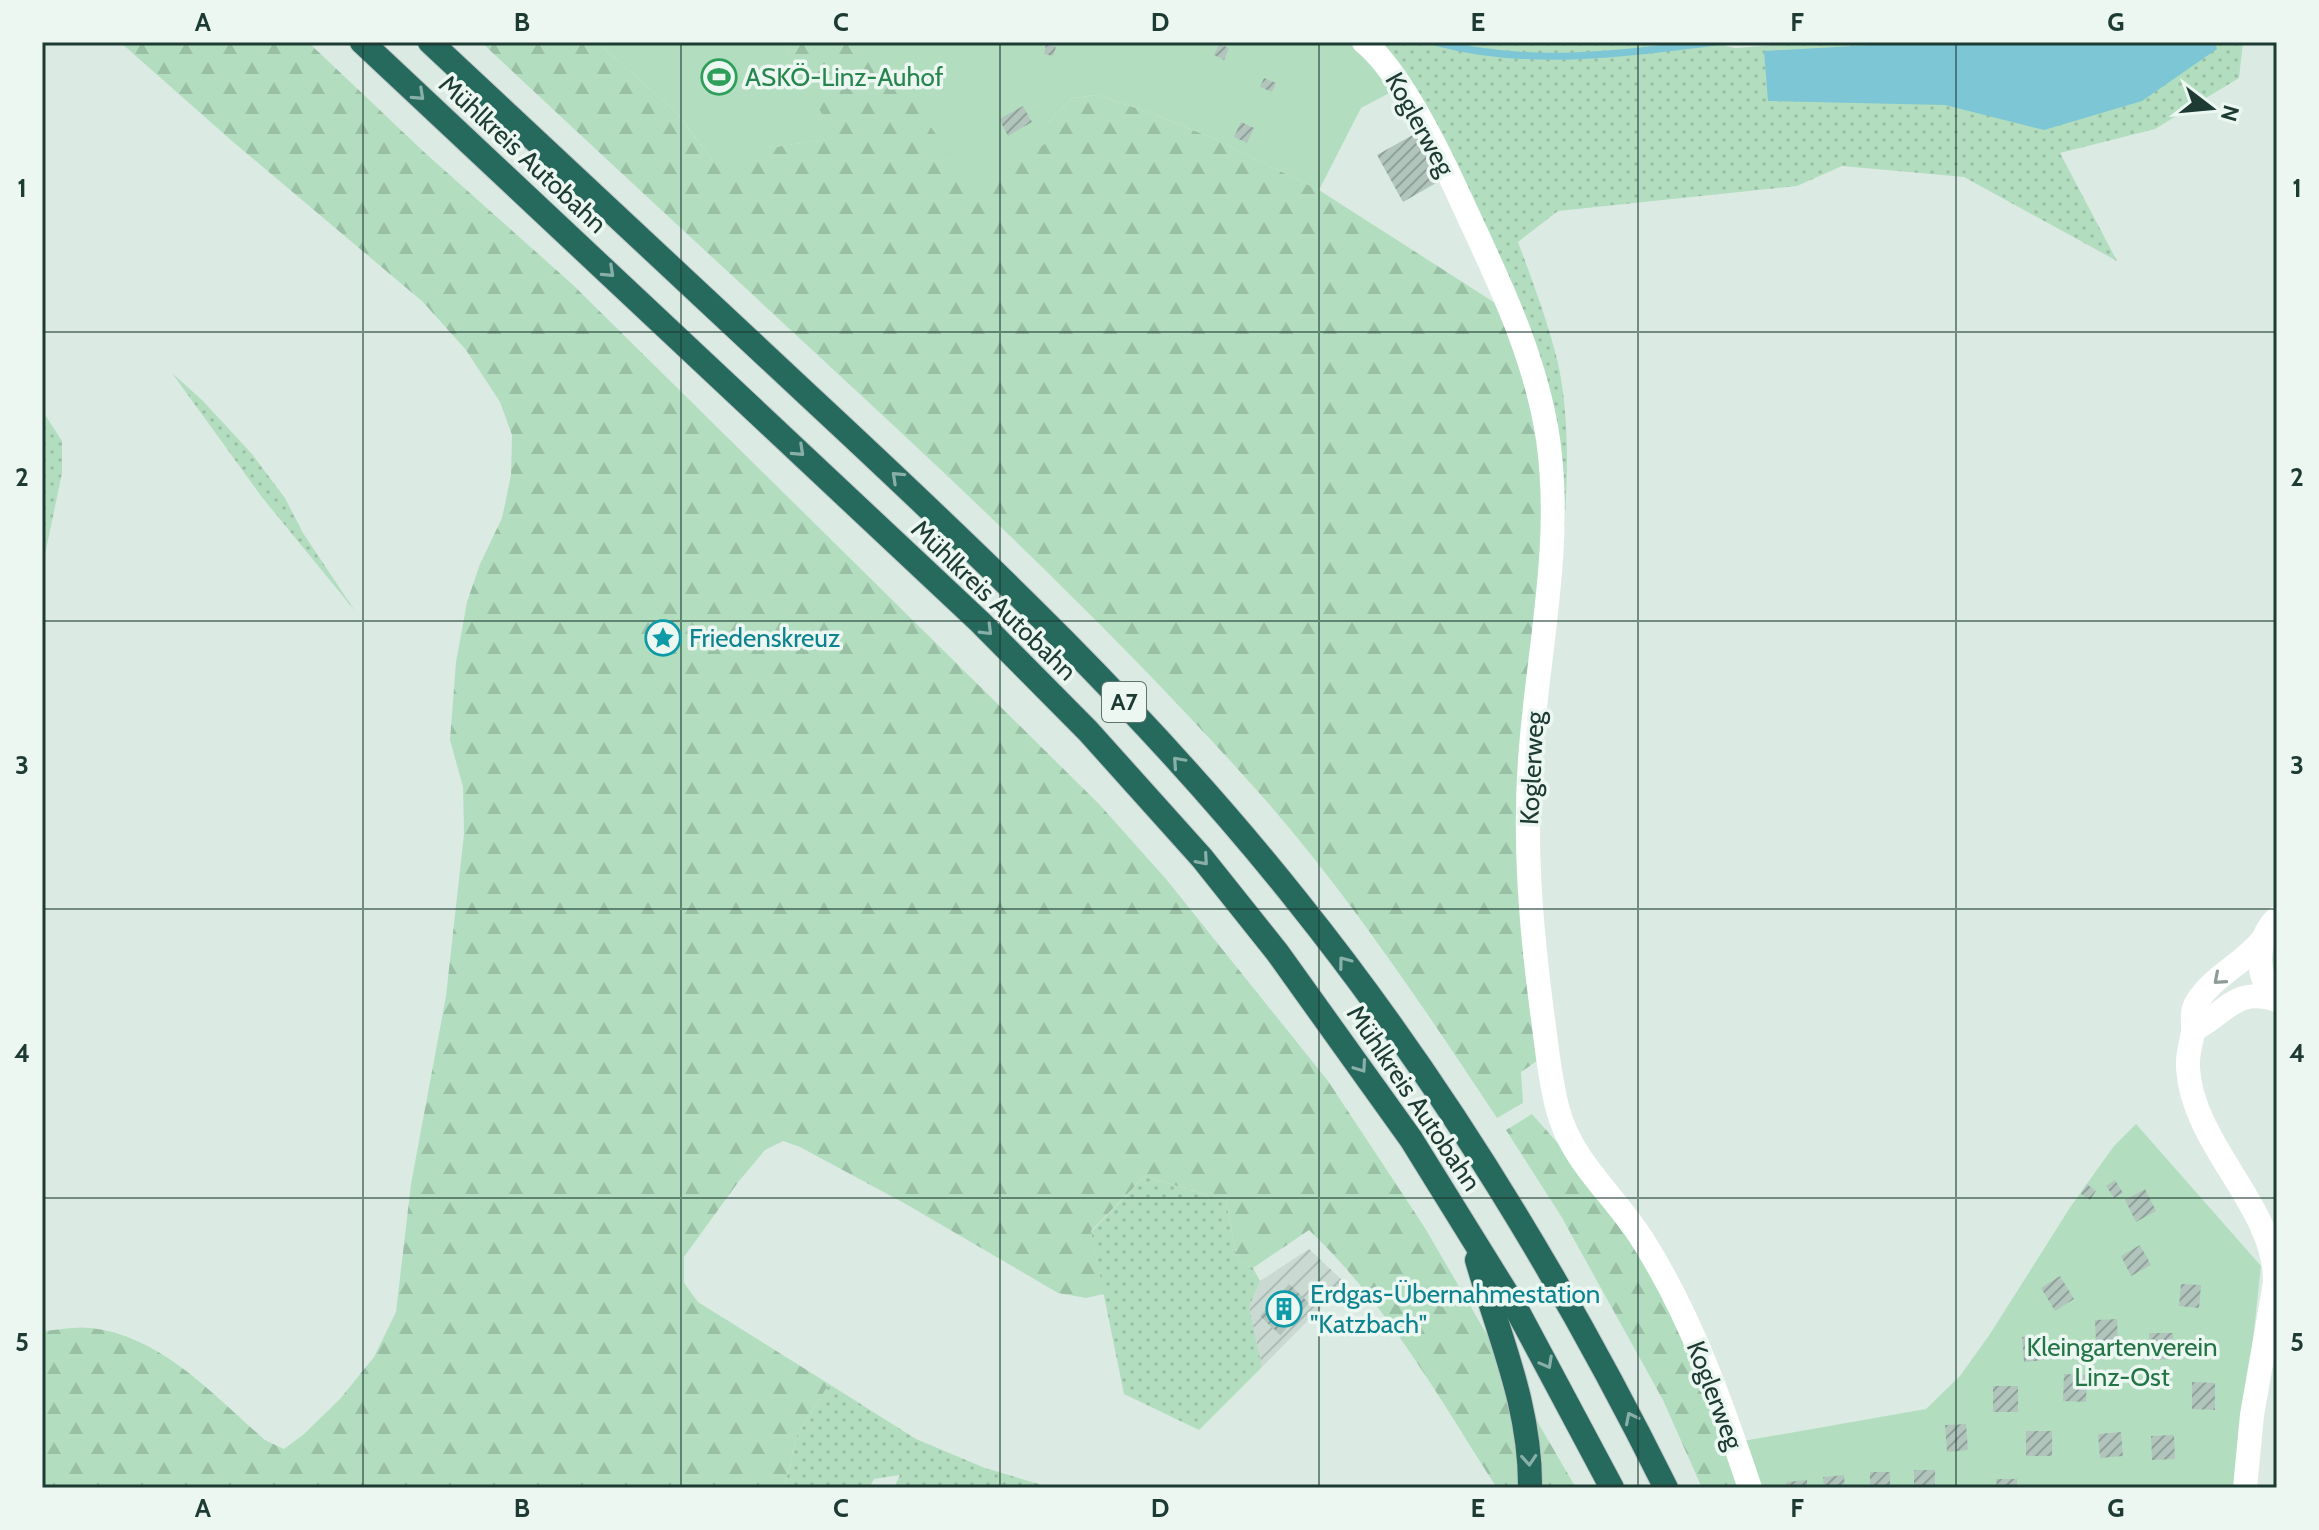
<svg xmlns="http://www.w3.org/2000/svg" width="2319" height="1530" viewBox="0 0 2319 1530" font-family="Cabin,sans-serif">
<defs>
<pattern id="industrial-furrows" width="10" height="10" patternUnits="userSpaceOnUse" patternTransform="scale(2)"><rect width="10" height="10" fill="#cadad3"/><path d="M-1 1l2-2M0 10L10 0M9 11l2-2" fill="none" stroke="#adbcb6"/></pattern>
<pattern id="grass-dots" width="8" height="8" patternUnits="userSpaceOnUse" patternTransform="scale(2)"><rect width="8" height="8" fill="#b2debf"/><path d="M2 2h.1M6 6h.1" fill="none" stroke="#99bfa5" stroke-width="1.8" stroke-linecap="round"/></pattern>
<pattern id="forest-firs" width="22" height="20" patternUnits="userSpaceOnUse" patternTransform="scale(2)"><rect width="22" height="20" fill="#b2debf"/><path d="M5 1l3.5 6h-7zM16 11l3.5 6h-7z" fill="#99bfa5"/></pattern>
<pattern id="building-hatch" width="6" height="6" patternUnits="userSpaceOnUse" patternTransform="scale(2)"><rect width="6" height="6" fill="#b1c5bd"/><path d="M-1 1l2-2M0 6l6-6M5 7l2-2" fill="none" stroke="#8fa19a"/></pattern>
</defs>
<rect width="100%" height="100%" fill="#dceae4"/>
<polygon fill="url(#industrial-furrows)" points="1309,1249 1345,1283 1262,1367 1249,1307 1260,1281"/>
<g fill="url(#grass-dots)">
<path d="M1376,42h333l26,6 81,-6h427l-4,36 -84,51 -95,24 57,108 -153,-84 -122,-11 -45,20 -239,25 -40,31c14,38 29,77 39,117 15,64 10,136 5,202l-9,-135z"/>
<polygon points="172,373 202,400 252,454 285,498 303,533 355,611 261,496"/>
<polygon points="42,410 62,441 62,473 42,569"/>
<polygon points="1145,1176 1226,1201 1237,1259 1253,1268 1260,1281 1249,1307 1262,1367 1199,1430 1124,1394 1091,1232"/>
<polygon points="829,1384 916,1439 985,1468 1052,1488 894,1488 900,1475 874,1479 869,1488 784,1488 797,1435"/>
</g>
<g fill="url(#forest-firs)">
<path d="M120,42h188l116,110 148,132 527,520 67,75 162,202 97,147 151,260h-79c-58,-90 -110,-184 -188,-258l-56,38 -16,-9 -11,-58 -81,-25 -54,55 13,63 -18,4 -28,-5 -154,-90 -104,-56 -17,-6 -18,9 -26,31 -55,76v26l14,19 131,82 -32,51 -13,53h-742v-157c16,-1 34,-5 49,-3 71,8 123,68 174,112l19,9 20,-15 36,-35 34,-42 22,-45 15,-128 35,-188 18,-162 -1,-47 -13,-47 6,-78 11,-60 13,-38 22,-46 9,-43 1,-40 -12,-33 -34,-52 -43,-48 -191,-161z"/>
<path d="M481,42h116l79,70 41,54 51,-18 66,-10 -51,-96h93l-4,3 176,78 24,-25 25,-3 54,18 64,26 104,51 187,120 14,33 25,138 -8,167 4,410 -20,14 2,31 -26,15c-71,-107 -144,-217 -228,-314 -143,-162 -302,-311 -460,-457 -110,-102 -219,-203 -328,-305z"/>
<polygon points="1532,1114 1592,1182 1675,1312 1742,1488 1702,1488 1663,1400 1561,1216 1506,1130"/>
</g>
<g fill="#b2debf">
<polygon points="597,42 783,42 835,138 768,148 738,177 717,166 676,112"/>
<polygon points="876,42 1352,42 1397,89 1361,108 1319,190 1215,139 1151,113 1097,95 1072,98 1048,123 1049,141 976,190 872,45"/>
<polygon points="2136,1124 2261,1266 2237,1488 1760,1488 1743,1441 1926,1409 1960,1376 1990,1334 2071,1206 2114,1146"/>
</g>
<polygon fill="#7dc6d6" points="1926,42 2215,42 2217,49 2142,101 2044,130 1945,105 1768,101 1764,51"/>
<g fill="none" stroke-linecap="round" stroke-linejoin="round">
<path stroke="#7dc6d6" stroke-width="7" d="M1435,42c92,25 187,12 281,0"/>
</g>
<g fill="url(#building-hatch)">
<polygon points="1046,44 1056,47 1053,56 1044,54"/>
<polygon points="1219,44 1229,48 1224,60 1214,55"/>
<polygon points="1264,78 1276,83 1272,92 1260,87"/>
<polygon points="1023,106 1032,122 1008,136 999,119"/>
<polygon points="1241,122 1254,128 1247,143 1234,137"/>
<polygon points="1418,132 1443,179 1403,202 1377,155"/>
<polygon points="2115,1180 2123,1193 2114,1198 2106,1186"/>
<polygon points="2087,1184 2096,1191 2090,1200 2081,1194"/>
<polygon points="2145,1189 2156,1211 2136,1222 2125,1200"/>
<polygon points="2140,1245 2151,1265 2131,1276 2121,1256"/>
<polygon points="2060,1276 2074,1299 2055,1311 2041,1288"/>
<polygon points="1289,1284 1309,1303 1280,1335 1260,1316"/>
<polygon points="2181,1284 2201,1285 2199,1308 2179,1306"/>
<polygon points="2117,1319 2118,1344 2096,1345 2095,1320"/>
<polygon points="2149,1333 2173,1333 2173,1359 2149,1360"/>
<polygon points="2042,1335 2044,1360 2024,1362 2022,1337"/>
<polygon points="2064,1374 2087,1375 2086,1402 2063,1401"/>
<polygon points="2192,1382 2215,1383 2215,1410 2192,1409"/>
<rect x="1993" y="1386" width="25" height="26"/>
<polygon points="1966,1424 1968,1450 1947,1452 1945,1425"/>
<rect x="2026" y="1431" width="26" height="25"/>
<polygon points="2121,1432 2123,1456 2100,1458 2098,1434"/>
<polygon points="2174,1435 2175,1459 2152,1460 2151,1436"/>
<rect x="1914" y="1470" width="21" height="18"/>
<rect x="1870" y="1472" width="20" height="16"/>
<polygon points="1844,1475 1845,1488 1824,1488 1823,1477"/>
<polygon points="1996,1479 2017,1479 2017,1488 1997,1488"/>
<polygon points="1807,1480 1807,1488 1787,1488 1786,1482"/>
</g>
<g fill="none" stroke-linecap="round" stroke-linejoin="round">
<defs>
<g id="highway">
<polyline points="362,42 980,622 1088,731 1202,858 1277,952 1411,1139 1517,1310 1612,1488"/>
<path d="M430,42c126,119 253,237 380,355 172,160 342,321 488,505 145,181 265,379 368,586"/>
<path d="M1477,1260c22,76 54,147 53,228"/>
</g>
</defs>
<use href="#highway" stroke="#bbc4c2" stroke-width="26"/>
<g stroke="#fff" stroke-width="24">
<path d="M1364,42c37,30 77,114 97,158 36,78 74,153 87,239 15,104 -9,206 -17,309 -8,90 0,182 12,271 4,30 7,62 15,91 13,51 57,86 84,129 49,77 79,163 108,249"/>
<path d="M2277,918c-22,22 -23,59 0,81"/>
<path d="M2193,1030c33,-16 41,-44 84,-30"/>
<path d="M2245,1488l7,-73 23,-132c2,-75 -83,-138 -87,-215 -1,-13 3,-24 5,-36 1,-11 -3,-19 4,-30 16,-26 48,-39 66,-63"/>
</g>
<use href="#highway" stroke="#26695d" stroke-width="24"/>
</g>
<defs><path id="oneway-chevron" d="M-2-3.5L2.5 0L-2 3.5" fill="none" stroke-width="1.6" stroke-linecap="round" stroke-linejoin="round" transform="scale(2)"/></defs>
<g stroke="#89b0a8">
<use href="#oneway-chevron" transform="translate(419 95) rotate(43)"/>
<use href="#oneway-chevron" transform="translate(609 272) rotate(43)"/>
<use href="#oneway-chevron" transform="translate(799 451) rotate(43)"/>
<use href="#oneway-chevron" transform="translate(897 477) rotate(-137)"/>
<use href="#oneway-chevron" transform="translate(987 630) rotate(45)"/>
<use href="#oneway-chevron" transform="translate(1178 762) rotate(-132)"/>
<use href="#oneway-chevron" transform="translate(1203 860) rotate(49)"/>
<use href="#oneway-chevron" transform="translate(1344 962) rotate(-127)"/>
<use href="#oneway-chevron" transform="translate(1361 1067) rotate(55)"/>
<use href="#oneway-chevron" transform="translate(1547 1363) rotate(61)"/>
<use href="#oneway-chevron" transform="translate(1631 1418) rotate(-117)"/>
<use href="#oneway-chevron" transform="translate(1529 1460) rotate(86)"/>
</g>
<use stroke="#8e9c99" href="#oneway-chevron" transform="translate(2219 979) rotate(139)"/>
<path fill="none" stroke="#1d3a33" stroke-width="2" stroke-opacity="0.55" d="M363,42v1446M681,42v1446M1000,42v1446M1319,42v1446M1638,42v1446M1956,42v1446M42,332h2235M42,621h2235M42,909h2235M42,1198h2235"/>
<defs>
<symbol id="stadium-ring" viewBox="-11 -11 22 22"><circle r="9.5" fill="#ecf7f2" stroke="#2e9e5b" stroke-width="1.5"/><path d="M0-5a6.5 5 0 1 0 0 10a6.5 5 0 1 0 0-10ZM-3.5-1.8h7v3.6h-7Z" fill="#2e9e5b"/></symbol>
<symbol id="sight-ring" viewBox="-11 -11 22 22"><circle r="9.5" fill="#ecf7f2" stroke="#0f9aa8" stroke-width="1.5"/><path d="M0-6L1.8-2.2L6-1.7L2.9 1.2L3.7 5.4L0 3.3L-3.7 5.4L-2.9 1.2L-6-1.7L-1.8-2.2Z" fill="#0f9aa8"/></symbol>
<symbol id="building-ring" viewBox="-11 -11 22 22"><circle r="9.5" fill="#ecf7f2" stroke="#0f9aa8" stroke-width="1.5"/><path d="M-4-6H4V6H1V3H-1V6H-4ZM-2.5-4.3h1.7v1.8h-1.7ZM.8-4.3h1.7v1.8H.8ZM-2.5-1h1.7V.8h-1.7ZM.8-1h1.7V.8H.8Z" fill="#0f9aa8"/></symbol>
</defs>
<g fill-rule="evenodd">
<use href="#stadium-ring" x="699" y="57" width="40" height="40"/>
<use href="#sight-ring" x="643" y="618" width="40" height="40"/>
<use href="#building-ring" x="1264" y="1289" width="40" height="40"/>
</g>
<g text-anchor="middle" stroke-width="7" stroke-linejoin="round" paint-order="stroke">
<rect fill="#ecf7f2" stroke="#5b736c" stroke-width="2" x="1102" y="682" width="44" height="40" rx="6"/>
<g font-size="24" font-weight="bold" fill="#1d3a33">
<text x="1124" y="710">A7</text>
</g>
<g font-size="26" fill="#27864d" stroke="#ecf7f2" text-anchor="start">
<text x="745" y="86">ASKÖ-Linz-Auhof</text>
</g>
<g font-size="26" fill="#1d3a33" stroke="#ecf7f2">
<text transform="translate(1420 124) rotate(61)" y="9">Koglerweg</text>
<text transform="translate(523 154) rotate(43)" y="9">Mühlkreis Autobahn</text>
<text transform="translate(994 600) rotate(44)" y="9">Mühlkreis Autobahn</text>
<text transform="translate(1532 768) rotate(-87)" y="9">Koglerweg</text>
<text transform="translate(1414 1098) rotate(56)" y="9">Mühlkreis Autobahn</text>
<text transform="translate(1715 1395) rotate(69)" y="9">Koglerweg</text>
</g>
<g font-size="26" fill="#0d838f" stroke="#ecf7f2" text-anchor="start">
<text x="689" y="647">Friedenskreuz</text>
<text x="1310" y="1303">Erdgas-Übernahmestation<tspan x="1310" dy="30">"Katzbach"</tspan></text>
</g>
<g font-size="26" fill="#237545" stroke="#ecf7f2">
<text x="2122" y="1356">Kleingartenverein<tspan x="2122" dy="30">Linz-Ost</tspan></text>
</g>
</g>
<rect width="2319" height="1530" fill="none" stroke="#ecf7f2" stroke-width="88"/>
<g transform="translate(2211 108) rotate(106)" stroke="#ecf7f2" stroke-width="6" paint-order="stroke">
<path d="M0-6L14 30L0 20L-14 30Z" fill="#1d3a33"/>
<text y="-12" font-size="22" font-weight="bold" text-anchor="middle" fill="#1d3a33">N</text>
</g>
<rect x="44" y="44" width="2231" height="1442" fill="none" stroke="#1d3a33" stroke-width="3"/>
<g font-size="26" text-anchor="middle" font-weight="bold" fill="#1d3a33">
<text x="203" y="31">A</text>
<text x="522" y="31">B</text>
<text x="841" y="31">C</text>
<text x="1160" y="31">D</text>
<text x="1478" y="31">E</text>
<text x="1797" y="31">F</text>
<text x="2116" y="31">G</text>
<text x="22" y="197">1</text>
<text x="2297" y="197">1</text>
<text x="22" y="486">2</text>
<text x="2297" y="486">2</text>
<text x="22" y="774">3</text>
<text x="2297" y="774">3</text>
<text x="22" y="1062">4</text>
<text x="2297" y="1062">4</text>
<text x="22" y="1351">5</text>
<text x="2297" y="1351">5</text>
<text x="203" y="1517">A</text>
<text x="522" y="1517">B</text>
<text x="841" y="1517">C</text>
<text x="1160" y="1517">D</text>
<text x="1478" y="1517">E</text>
<text x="1797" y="1517">F</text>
<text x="2116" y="1517">G</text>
</g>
</svg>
